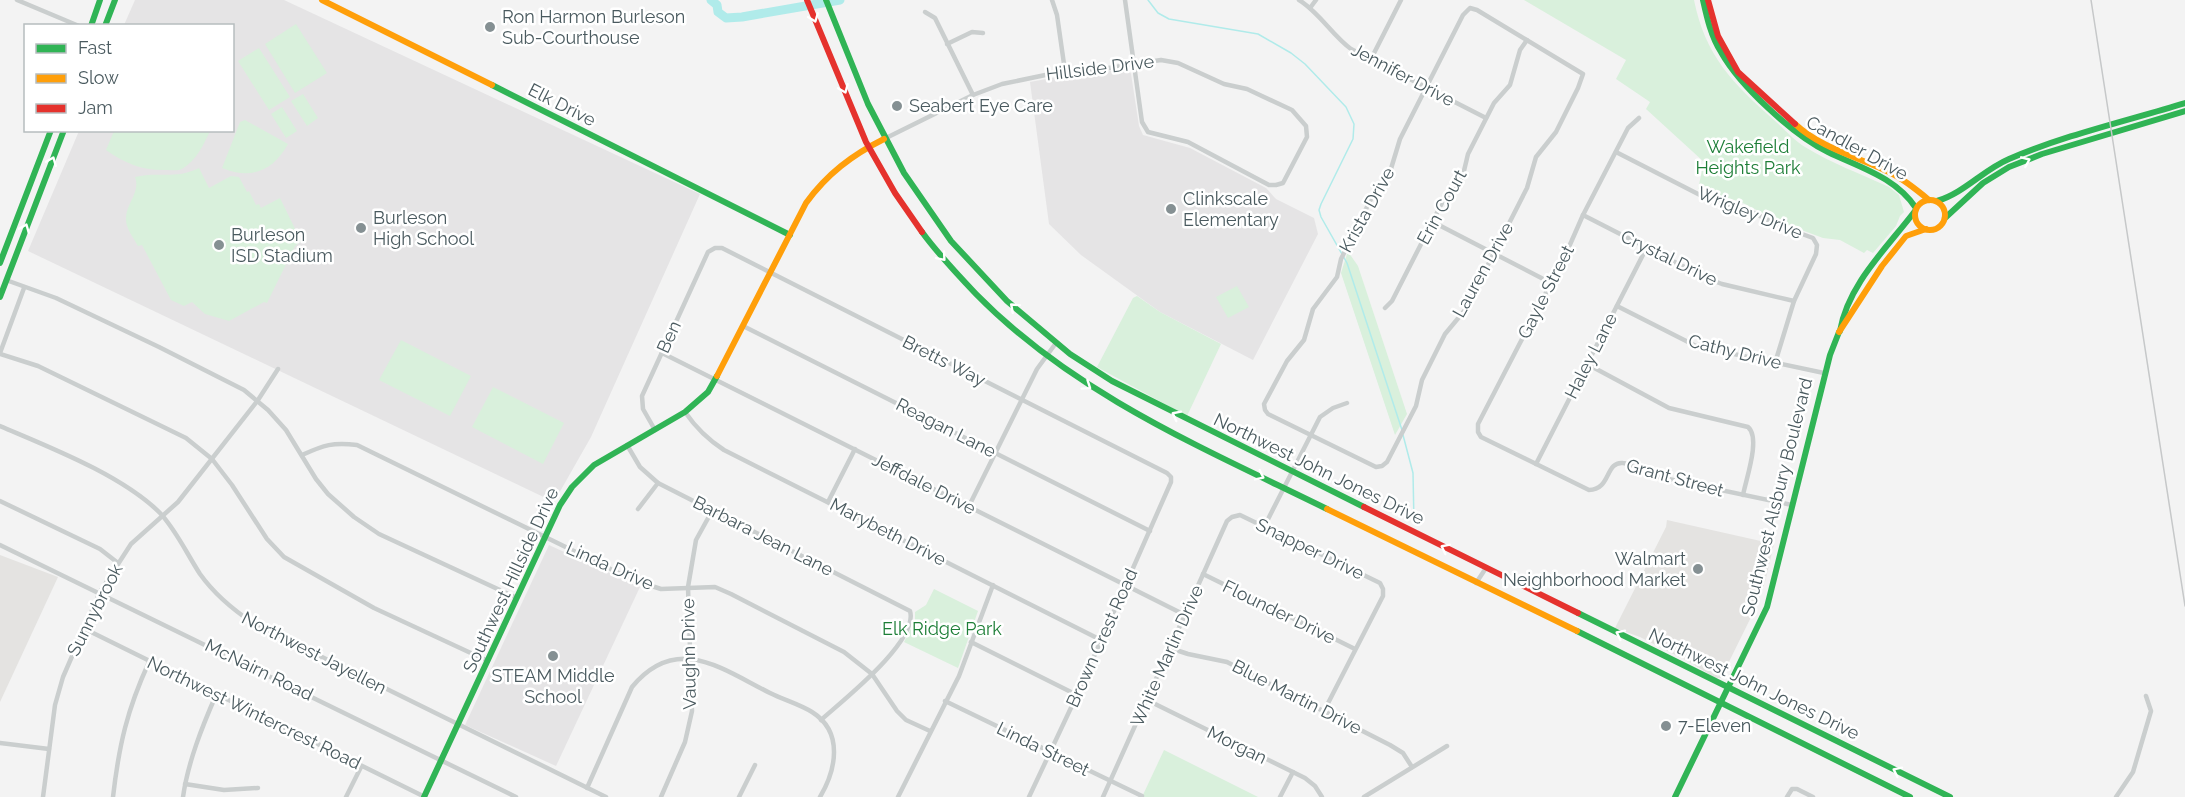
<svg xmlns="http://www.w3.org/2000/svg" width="2185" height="797" viewBox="0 0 2185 797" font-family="Raleway,sans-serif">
<rect width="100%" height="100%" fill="#f3f3f3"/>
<g fill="#e4e3e1">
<polygon points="1667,520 1774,544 1765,582 1754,611 1721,678 1715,678 1693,664 1640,637 1615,628 1666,527"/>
<polygon points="0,555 58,577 0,702"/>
</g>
<g fill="#e5e4e5">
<polygon points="135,0 284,0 700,194 591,437 554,502 28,251 79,131 232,130 232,26 124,25"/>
<polygon points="1124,69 1129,70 1131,74 1139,126 1143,135 1190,148 1266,188 1276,199 1314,218 1318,234 1253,360 1160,312 1081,255 1049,224 1030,82 1068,75"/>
<polygon points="549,545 640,587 556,766 465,725"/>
</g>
<g fill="#d9f0dc">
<path d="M1524,0h170c11,55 39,84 80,120 10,9 20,20 31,27 26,16 56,27 84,40l10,8 5,17 -4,4 -4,10 -23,27 -6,-3 -3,3 -24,-13 -17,-2 -43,-16 -39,-20 -43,-13 6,-27 -58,-53 4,-7 -34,-23 10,-19z"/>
<polygon points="296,24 327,73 295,93 265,44"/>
<polygon points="259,48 290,97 269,110 238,61"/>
<polygon points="303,94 318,118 307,126 291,101"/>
<polygon points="282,107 297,131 286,138 271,114"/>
<path d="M245,120l43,24c-15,27 -37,36 -66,24l18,-46z"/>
<path d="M114,131v-1l96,1c-6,13 -14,30 -28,38 -4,2 -9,1 -14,1 -25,1 -42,-6 -62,-20z"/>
<path d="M199,168l10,20 22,-12 8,1 8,15 2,-1 7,14 3,-1 2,4 19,-10 21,43 -6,5 -28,57 -3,-1 -35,19 -24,-7 -13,-12 -8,4 -13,-6 -29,-55 -4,1c-4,-7 -12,-18 -12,-26 -1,-16 15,-27 9,-43 22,-6 40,3 64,-9z"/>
<polygon points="1349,253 1358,266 1407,414 1395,435 1341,273 1347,254"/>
<polygon points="1237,286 1249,307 1228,318 1216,297"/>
<polygon points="1137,296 1160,312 1221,344 1187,416 1097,367 1133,298"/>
<polygon points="401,340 471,376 450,416 379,380"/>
<polygon points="493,387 564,423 543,464 472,427"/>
<polygon points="934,589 978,611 958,668 904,642 915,621 915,612 926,605"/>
<polygon points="1164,750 1258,797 1142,797"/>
</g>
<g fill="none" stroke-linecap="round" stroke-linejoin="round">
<g stroke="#b0ebea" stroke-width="1.5">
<polyline points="1148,0 1158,13 1169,19 1258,34 1291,53 1305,64 1346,107 1354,124 1353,139 1321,204 1319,210 1321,217 1347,263 1402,430"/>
<polyline points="1403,435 1413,473 1414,523"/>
</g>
<polyline stroke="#b0ebea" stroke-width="9" points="711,0 717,5 718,12 726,18 742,17 840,0"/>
<g stroke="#cacece" stroke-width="4.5">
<polyline points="17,0 79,26"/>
<polyline points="1052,0 1057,15 1065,71"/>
<path d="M1299,0c20,12 33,35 52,49l135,69"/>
<polyline points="1310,8 1316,0"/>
<polygon points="1470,8 1477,10 1583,74 1578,88 1556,132 1536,157 1527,188 1465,310 1445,334 1422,380 1416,406 1387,462 1382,466 1376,467 1268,414 1265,410 1264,404 1287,361 1304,340 1313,309 1337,277 1341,259 1373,195 1390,172 1400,139 1463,15"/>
<polyline points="925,12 935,18 973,95"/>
<polyline points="947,44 972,32 983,33"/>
<polyline points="1371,59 1401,0"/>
<path d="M1639,118l-11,10 -45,87 -18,41 -87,168v8l3,5 108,53c22,0 16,-29 34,-27 12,1 25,11 36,14l133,28"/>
<polyline points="884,139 973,95 1002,84 1055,73 1089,71 1161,60 1178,63 1224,84 1247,89 1292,110 1306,126 1307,137 1283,183 1276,185 1269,185 1188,142 1148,132 1142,122 1125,0"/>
<polyline points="1616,152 1700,195 1752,212 1780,226 1813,238 1817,245 1816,254 1794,301 1775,363"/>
<polyline points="1583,215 1706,278 1722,284 1794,301"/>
<polyline points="1433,222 1551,283"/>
<polyline points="6,280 56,298 159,347 244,390 268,410 286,430 316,479 328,494 354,517 379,534 517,598"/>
<polyline points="1617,306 1696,346 1824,373"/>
<polyline points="1385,308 1392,301 1443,201 1457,187 1463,175 1468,154 1494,103 1510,85 1520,50 1527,40"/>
<polyline points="743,326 1150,531"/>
<polyline points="0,353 24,288"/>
<polyline points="662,353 1185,615"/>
<polyline points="0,354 38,366 186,438 212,459 232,485 267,539 284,557 374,608 488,661"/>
<path d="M1587,364l82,44 79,19c13,11 -2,52 -5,68"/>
<path d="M685,412c11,16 22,27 39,38l377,190"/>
<path d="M0,426c49,21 122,49 160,87 16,17 27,41 40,61 15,21 32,35 53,49l353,174"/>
<polyline points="655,430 643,409 642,396 708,252 715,248 722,248 1167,473 1171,477 1171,482 1077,695 1029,797"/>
<path d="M627,445l13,22 18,16 252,128c9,30 -68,90 -89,109"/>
<path d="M302,455c22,-10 31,-13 55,-10l276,135 28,9 54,-2 16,7 113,58 28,22 25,37 9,9 24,11"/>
<polyline points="1536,464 1647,247"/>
<polyline points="0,501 100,549 118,563"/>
<polyline points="828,502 855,449"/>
<polyline points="969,506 1037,369 1056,343"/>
<polyline points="638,509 658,483"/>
<polyline points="1264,527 1320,417 1333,408 1347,403"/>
<polyline points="0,545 516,797"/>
<polyline points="1203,574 1355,649"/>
<polyline points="1476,583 1486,568"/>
<polyline points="83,628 425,797"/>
<polyline points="971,642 1077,695"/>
<polyline points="1170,648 1188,654 1227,662 1390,745 1403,753 1412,767"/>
<polyline points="1147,700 1305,778 1315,786 1322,797"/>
<polyline points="945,701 1142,796"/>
<polyline points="0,743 49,749"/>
<polyline points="185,784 224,790 258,788"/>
<path d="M587,788l45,-101c45,-54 90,-18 138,6 14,7 29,11 42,19 32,20 24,58 8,85"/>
<polyline points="43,797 55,705 63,677 100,592 131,544 178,502 258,400 278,369"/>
<path d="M113,797c6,-52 14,-87 36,-135"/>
<path d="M183,797c5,-35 19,-70 33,-102"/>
<polyline points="346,797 361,767"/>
<polyline points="661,797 685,742 692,711 688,587 696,540 712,511"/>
<polyline points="739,797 755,765"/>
<polyline points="898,797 959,676 993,585"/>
<polyline points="1103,797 1227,521 1232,517 1240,515 1380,583 1383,589 1383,596 1324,711"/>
<polyline points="1280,797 1293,772"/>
<polyline points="1364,797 1447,746"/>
<polyline points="1787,797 1792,789 1797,789 1813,797"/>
<polyline points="2116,797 2133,772 2151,711 2146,696"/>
</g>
<g stroke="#30b455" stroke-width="6">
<polyline points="826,0 868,104 904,173 951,241 1007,301 1070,354 1112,381 1364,507"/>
<path d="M1703,0c4,18 8,36 18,52 19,34 72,83 107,100 33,16 67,25 88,56"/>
<polyline points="91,26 100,0"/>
<polyline points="105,26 115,0"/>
<polyline points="492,85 790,235"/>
<path d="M1937,201c27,-8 46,-31 72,-42 56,-24 117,-38 176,-56"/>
<polyline points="1945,218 1983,183 2009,167 2042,154 2185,111"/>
<path d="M922,232c16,22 35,42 54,62 98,100 227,154 351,215"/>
<polyline points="0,263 51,130"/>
<polyline points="0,297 64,130"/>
<path d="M1840,331c8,-47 47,-83 75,-120"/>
<polyline points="1578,613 1950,797"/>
<polyline points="1577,631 1910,797"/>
<polyline points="424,797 560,505 572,487 594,465 685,412 708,392 717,376"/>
<polyline points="1675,797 1767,607 1830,355 1839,332"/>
</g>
<g stroke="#ff9f0a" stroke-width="6">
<polyline points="322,0 492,85"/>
<path d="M1795,124c27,25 64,33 96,49 14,7 26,17 38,27"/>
<circle cx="1930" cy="215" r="15"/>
<polyline points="1839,332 1882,266 1906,236 1926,229"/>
<path d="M717,376l89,-173c21,-29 46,-48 78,-64"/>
<polyline points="1327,509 1577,631"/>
</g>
<g stroke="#e5322d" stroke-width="6">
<polyline points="807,0 866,142 895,193 922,232"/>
<polyline points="1708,0 1718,36 1738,72 1795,124"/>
<polyline points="1364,507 1578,613"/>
</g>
<polyline stroke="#c6c8c9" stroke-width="1.5" points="2091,0 2185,606"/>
</g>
<defs><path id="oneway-chevron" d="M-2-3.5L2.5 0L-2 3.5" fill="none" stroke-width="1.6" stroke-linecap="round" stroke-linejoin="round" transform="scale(1.5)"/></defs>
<g stroke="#fff">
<use href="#oneway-chevron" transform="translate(814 18) rotate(69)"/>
<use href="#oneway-chevron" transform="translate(844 89) rotate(67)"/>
<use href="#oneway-chevron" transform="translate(52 161) rotate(-68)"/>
<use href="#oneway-chevron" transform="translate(2026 161) rotate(-23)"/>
<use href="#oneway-chevron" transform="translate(25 228) rotate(-68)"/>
<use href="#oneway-chevron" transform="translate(942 257) rotate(50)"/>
<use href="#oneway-chevron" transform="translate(1014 307) rotate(-138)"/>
<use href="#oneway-chevron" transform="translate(1087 386) rotate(34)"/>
<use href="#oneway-chevron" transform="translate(1176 415) rotate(-153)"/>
<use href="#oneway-chevron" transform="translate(1260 476) rotate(26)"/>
<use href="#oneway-chevron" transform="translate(1445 548) rotate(-153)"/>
<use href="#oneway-chevron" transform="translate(1620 634) rotate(-154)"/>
<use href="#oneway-chevron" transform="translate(1897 771) rotate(-154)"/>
</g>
<g fill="#859093" stroke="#fff" stroke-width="2">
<circle cx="490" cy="27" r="6"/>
<circle cx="897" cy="106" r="6"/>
<circle cx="1171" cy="209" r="6"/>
<circle cx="361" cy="228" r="6"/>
<circle cx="219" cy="245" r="6"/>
<circle cx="1698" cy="569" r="6"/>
<circle cx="553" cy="656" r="6"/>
<circle cx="1666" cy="726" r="6"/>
</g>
<g text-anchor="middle" stroke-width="5" stroke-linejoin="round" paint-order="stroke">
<g font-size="18" fill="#4a5a5f" stroke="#fff" text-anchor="start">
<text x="502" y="23">Ron Harmon Burleson<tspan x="502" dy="21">Sub-Courthouse</tspan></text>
<text x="909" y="112">Seabert Eye Care</text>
<text x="1183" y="205">Clinkscale<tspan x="1183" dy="21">Elementary</tspan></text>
<text x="373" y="224">Burleson<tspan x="373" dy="21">High School</tspan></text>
<text x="231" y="241">Burleson<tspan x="231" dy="21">ISD Stadium</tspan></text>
<text x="1686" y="565" text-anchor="end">Walmart<tspan x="1686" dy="21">Neighborhood Market</tspan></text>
<text x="553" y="682" text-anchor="middle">STEAM Middle<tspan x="553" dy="21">School</tspan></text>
<text x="1678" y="732">7-Eleven</text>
</g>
<g font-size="18" fill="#4a5a5f" stroke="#fff">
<text transform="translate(1100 68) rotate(-7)" y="6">Hillside Drive</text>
<text transform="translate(1403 75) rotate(28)" y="6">Jennifer Drive</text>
<text transform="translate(562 105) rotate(27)" y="6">Elk Drive</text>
<text transform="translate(1857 148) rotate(29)" y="6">Candler Drive</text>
<text transform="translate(1442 207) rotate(-61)" y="6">Erin Court</text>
<text transform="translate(1367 210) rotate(-61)" y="6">Krista Drive</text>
<text transform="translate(1750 213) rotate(22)" y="6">Wrigley Drive</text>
<text transform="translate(1669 258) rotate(26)" y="6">Crystal Drive</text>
<text transform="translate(1483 270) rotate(-61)" y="6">Lauren Drive</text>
<text transform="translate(1546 292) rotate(-63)" y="6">Gayle Street</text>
<text transform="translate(669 337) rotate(-65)" y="6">Ben</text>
<text transform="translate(1735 352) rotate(14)" y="6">Cathy Drive</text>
<text transform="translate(1591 356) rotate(-63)" y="6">Haley Lane</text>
<text transform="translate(944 361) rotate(27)" y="6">Bretts Way</text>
<text transform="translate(946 428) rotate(27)" y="6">Reagan Lane</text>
<text transform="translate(1319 469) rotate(26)" y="6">Northwest John Jones Drive</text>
<text transform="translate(1675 478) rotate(15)" y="6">Grant Street</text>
<text transform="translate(924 484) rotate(27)" y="6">Jeffdale Drive</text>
<text transform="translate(1777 497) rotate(-76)" y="6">Southwest Alsbury Boulevard</text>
<text transform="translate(888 532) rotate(27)" y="6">Marybeth Drive</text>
<text transform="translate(763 536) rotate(27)" y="6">Barbara Jean Lane</text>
<text transform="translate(1310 549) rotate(26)" y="6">Snapper Drive</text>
<text transform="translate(610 566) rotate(24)" y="6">Linda Drive</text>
<text transform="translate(511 580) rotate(-65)" y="6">Southwest Hillside Drive</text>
<text transform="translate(95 610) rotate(-63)" y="6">Sunnybrook</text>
<text transform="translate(1279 612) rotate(26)" y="6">Flounder Drive</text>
<text transform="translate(1102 638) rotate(-66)" y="6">Brown Crest Road</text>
<text transform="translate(314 653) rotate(27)" y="6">Northwest Jayellen</text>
<text transform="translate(689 654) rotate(-91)" y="6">Vaughn Drive</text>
<text transform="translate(1167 656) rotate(-66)" y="6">White Marlin Drive</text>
<text transform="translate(259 670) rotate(26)" y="6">McNairn Road</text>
<text transform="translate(1754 684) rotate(26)" y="6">Northwest John Jones Drive</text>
<text transform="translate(1297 697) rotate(27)" y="6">Blue Martin Drive</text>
<text transform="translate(254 713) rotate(26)" y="6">Northwest Wintercrest Road</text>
<text transform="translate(1237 745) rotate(26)" y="6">Morgan</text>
<text transform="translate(1043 749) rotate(26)" y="6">Linda Street</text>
</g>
<g font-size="18" fill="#1d7e37" stroke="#fff">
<text x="1748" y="153">Wakefield<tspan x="1748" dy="21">Heights Park</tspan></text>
<text x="942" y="635">Elk Ridge Park</text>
</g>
</g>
<rect x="24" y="24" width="210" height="108" fill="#ffffff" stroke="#b7bdbf" stroke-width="1.5"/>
<rect x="36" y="44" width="30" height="9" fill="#30b455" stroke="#b7bdbf" stroke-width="1.5"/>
<text x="78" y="54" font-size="18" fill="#4a5a5f">Fast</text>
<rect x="36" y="74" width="30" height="9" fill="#ff9f0a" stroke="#b7bdbf" stroke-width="1.5"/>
<text x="78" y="84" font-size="18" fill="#4a5a5f">Slow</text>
<rect x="36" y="104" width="30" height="9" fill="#e5322d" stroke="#b7bdbf" stroke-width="1.5"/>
<text x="78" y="114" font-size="18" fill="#4a5a5f">Jam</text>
</svg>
